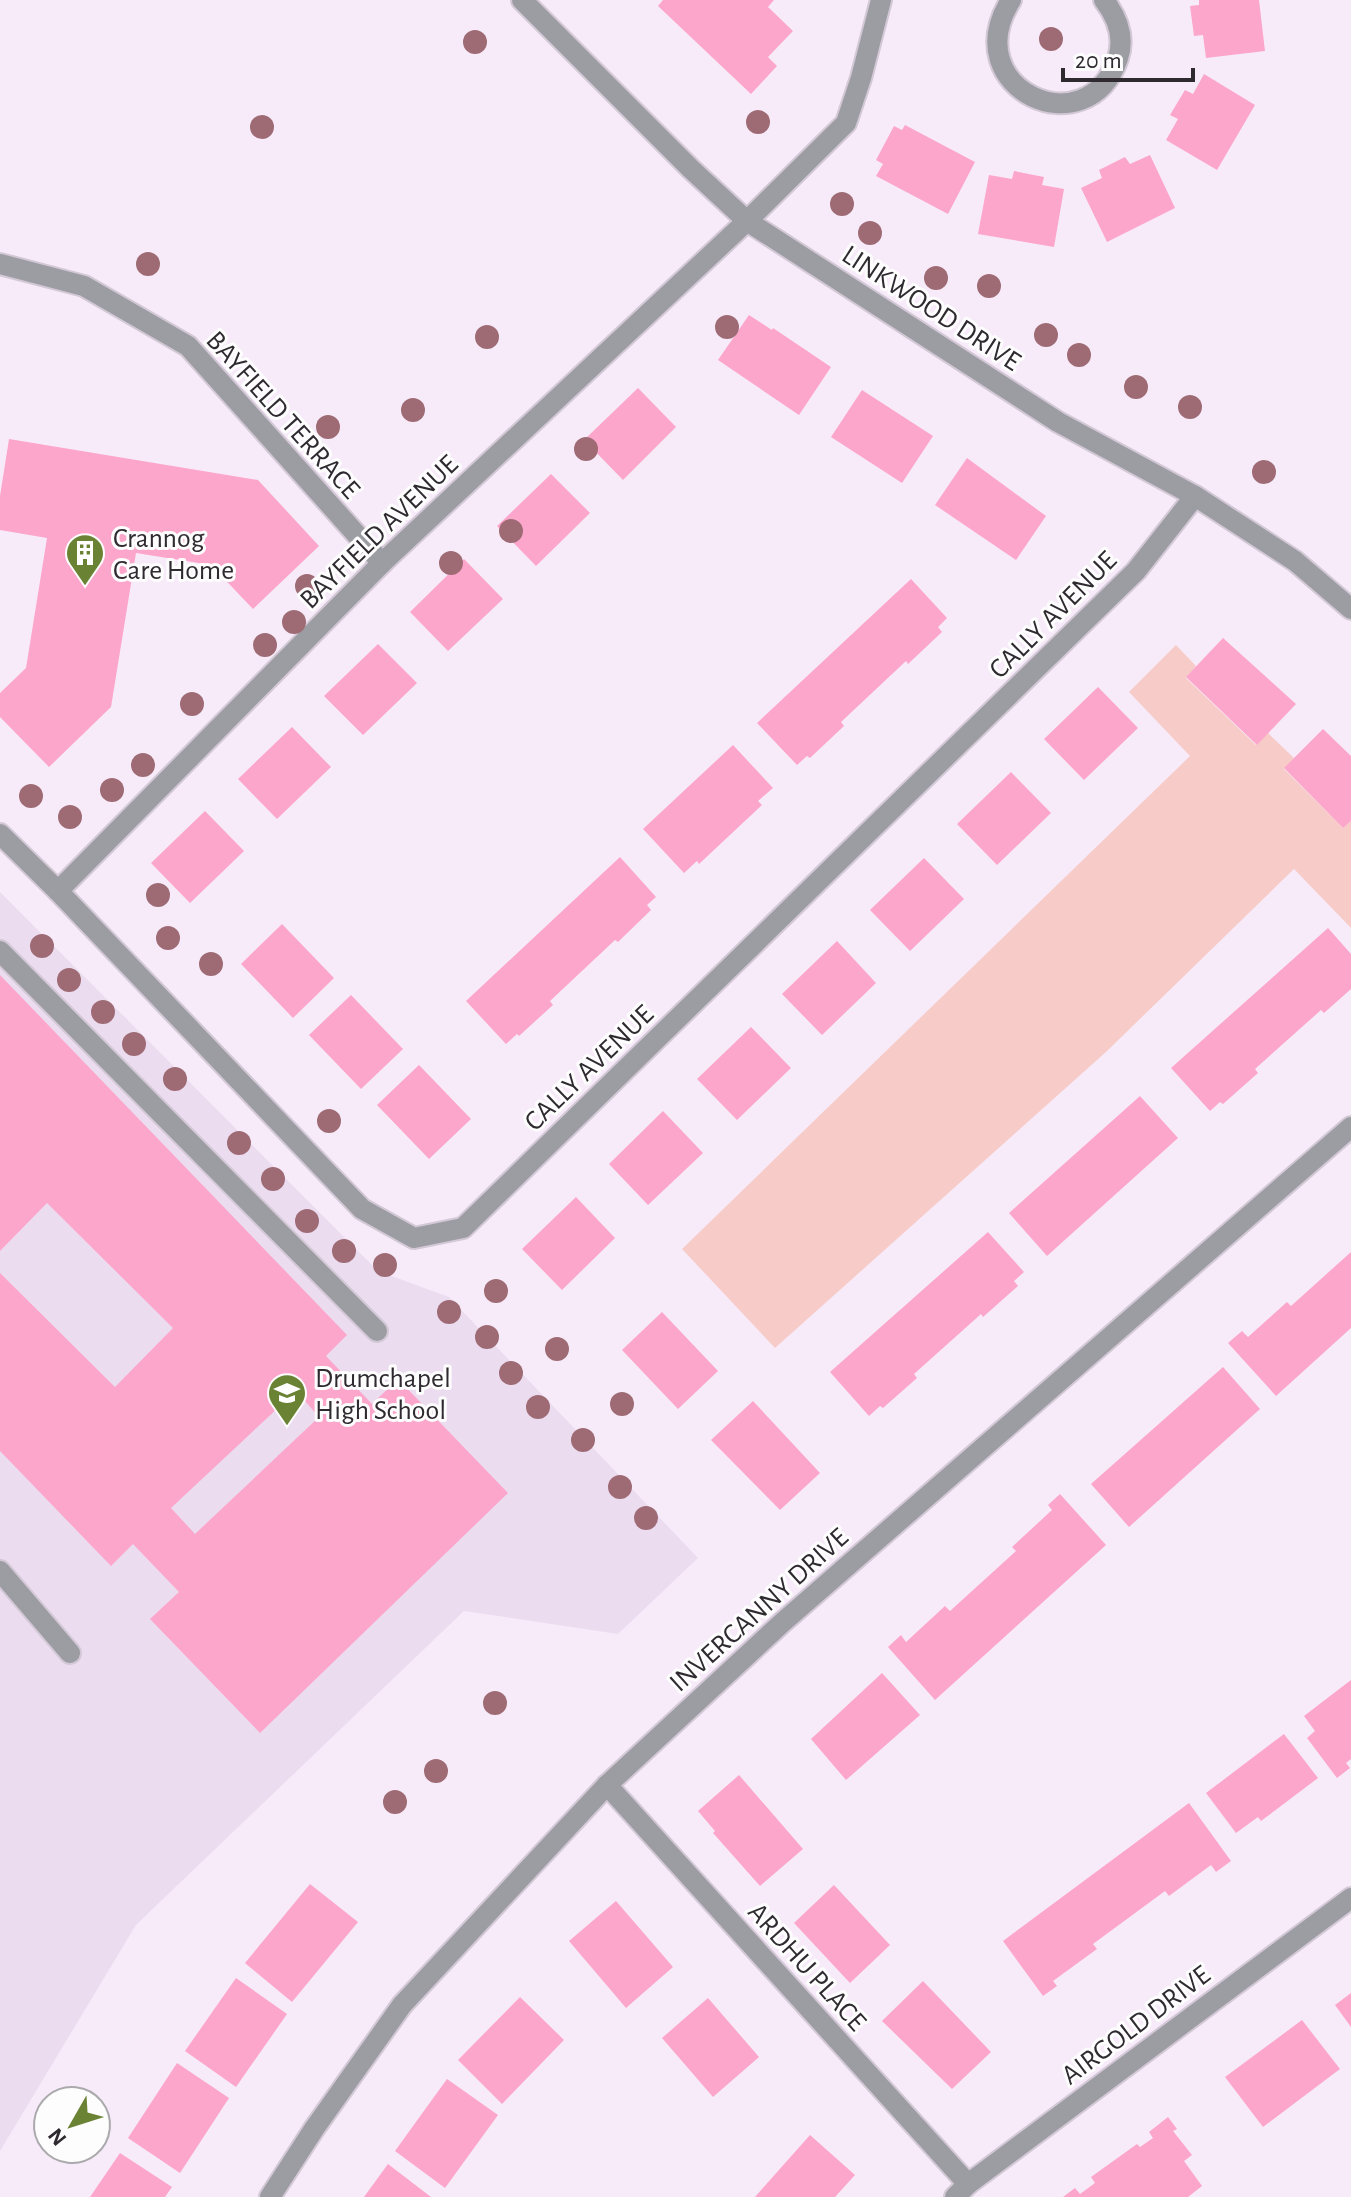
<svg xmlns="http://www.w3.org/2000/svg" width="1351" height="2197" viewBox="0 0 1351 2197" font-family="'Alegreya Sans',sans-serif">
<rect width="100%" height="100%" fill="#f7ebfa"/>
<polygon fill="#ecdcf0" points="0,892 378,1271 449,1297 698,1558 618,1634 464,1611 136,1925 0,2151"/>
<polygon fill="#f7ccc8" points="1176,645 1196,666 1186,678 1256,745 1268,733 1294,758 1284,769 1343,828 1351,821 1351,928 1294,869 1106,1052 775,1348 682,1249 1190,756 1129,692"/>
<g fill="#fca6cb" fill-rule="evenodd">
<polygon points="663,0 774,0 768,7 793,31 768,57 777,66 751,94 658,6"/>
<polygon points="1199,0 1259,0 1265,51 1206,58 1203,35 1194,36 1190,6 1199,5"/>
<polygon points="1204,74 1255,105 1217,170 1166,140 1178,119 1170,115 1185,90 1193,94"/>
<polygon points="905,125 975,162 948,214 876,176 883,164 876,160 894,126 902,130"/>
<polygon points="1150,155 1175,208 1107,242 1081,188 1102,178 1099,170 1125,157 1130,164"/>
<polygon points="1014,171 1044,177 1042,185 1064,189 1054,247 978,234 989,175 1012,179"/>
<polygon points="749,315 772,330 773,328 831,367 799,415 718,360"/>
<polygon points="638,388 676,427 623,480 584,440"/>
<polygon points="862,390 933,436 902,483 831,437"/>
<polygon points="9,439 258,480 319,546 253,609 211,565 136,553 111,707 49,767 0,717 0,693 26,668 47,538 0,530 0,496"/>
<polygon points="967,458 1046,516 1016,560 935,505"/>
<polygon points="551,474 590,513 536,566 497,526"/>
<polygon points="464,559 503,599 448,651 410,612"/>
<polygon points="911,579 947,618 938,627 942,632 908,664 906,661 841,722 844,726 810,758 807,756 797,765 757,723"/>
<polygon points="1223,638 1296,704 1257,745 1186,677"/>
<polygon points="378,644 417,683 363,735 324,696"/>
<polygon points="1098,687 1138,728 1084,780 1044,739"/>
<polygon points="292,727 331,767 277,819 238,779"/>
<polygon points="1323,729 1351,756 1351,821 1343,828 1284,768"/>
<polygon points="733,745 773,788 758,801 762,805 699,864 697,861 684,873 643,829"/>
<polygon points="1011,772 1051,813 997,865 957,824"/>
<polygon points="205,811 244,851 190,903 151,863"/>
<polygon points="620,857 656,897 647,905 651,910 618,942 615,940 550,1001 553,1005 519,1036 517,1034 506,1044 466,1001"/>
<polygon points="924,858 964,899 910,951 870,910"/>
<polygon points="282,924 334,978 293,1018 241,964"/>
<polygon points="1328,928 1351,954 1351,989 1324,1013 1321,1010 1255,1069 1258,1073 1223,1104 1220,1102 1210,1111 1171,1068"/>
<polygon points="837,941 876,983 822,1035 782,994"/>
<path d="M0,975l347,360 -21,21 46,48 26,-25 110,114 -248,240 -110,-114 29,-27 -46,-48 -22,22 -111,-115v-178l115,114 58,-59 -126,-125 -47,48zM296,1391l23,26 -124,117 -24,-26z"/>
<polygon points="351,995 403,1049 361,1089 309,1035"/>
<polygon points="751,1027 791,1068 737,1120 697,1079"/>
<polygon points="419,1065 471,1119 429,1159 377,1105"/>
<polygon points="1140,1096 1178,1138 1047,1256 1009,1213"/>
<polygon points="663,1111 703,1153 648,1205 609,1164"/>
<polygon points="576,1197 615,1238 562,1290 522,1249"/>
<polygon points="988,1232 1024,1272 1014,1281 1018,1286 983,1317 981,1314 914,1374 917,1378 883,1408 880,1406 869,1416 830,1372"/>
<polygon points="1351,1252 1351,1328 1276,1396 1228,1343 1242,1331 1248,1337 1287,1302 1291,1306"/>
<polygon points="662,1312 718,1371 678,1409 622,1350"/>
<polygon points="1223,1367 1260,1409 1129,1527 1091,1484"/>
<polygon points="753,1401 820,1473 780,1510 711,1440"/>
<polygon points="1060,1494 1106,1545 935,1700 888,1647 901,1635 906,1642 945,1606 950,1611 1016,1551 1012,1547 1052,1510 1048,1505"/>
<polygon points="882,1673 920,1715 846,1780 811,1739"/>
<polygon points="1351,1680 1351,1759 1346,1763 1350,1768 1337,1778 1307,1738 1315,1731 1304,1716"/>
<polygon points="1284,1734 1318,1778 1261,1821 1258,1817 1236,1833 1206,1793"/>
<polygon points="739,1775 803,1849 760,1886 713,1833 715,1831 698,1811"/>
<polygon points="1189,1803 1231,1861 1216,1872 1211,1865 1169,1896 1165,1891 1093,1944 1097,1949 1053,1981 1057,1986 1043,1996 1003,1941"/>
<polygon points="310,1884 358,1922 292,2002 245,1963"/>
<polygon points="834,1885 890,1945 850,1983 794,1923"/>
<polygon points="616,1901 673,1967 626,2008 569,1941"/>
<polygon points="236,1978 287,2014 236,2087 185,2051"/>
<polygon points="923,1981 991,2052 952,2089 882,2021"/>
<polygon points="1351,1993 1351,2027 1335,2005"/>
<polygon points="520,1997 564,2040 502,2104 458,2060"/>
<polygon points="708,1998 759,2057 713,2097 662,2038"/>
<polygon points="1302,2020 1340,2069 1263,2127 1225,2077"/>
<polygon points="177,2063 229,2098 180,2173 128,2138"/>
<polygon points="447,2079 498,2115 445,2188 395,2151"/>
<polygon points="1168,2117 1177,2129 1173,2131 1192,2155 1184,2161 1202,2186 1188,2197 1063,2197 1075,2188 1080,2194 1095,2183 1091,2177 1137,2144 1140,2147 1153,2138 1149,2132"/>
<polygon points="810,2135 855,2175 835,2197 755,2197"/>
<polygon points="120,2153 172,2187 165,2197 90,2197"/>
<polygon points="388,2164 431,2197 364,2197"/>
</g>
<g fill="none" stroke-linecap="round" stroke-linejoin="round">
<defs>
<g id="service">
<polyline points="0,951 377,1331"/>
<polyline points="0,1571 70,1653"/>
</g>
<polyline id="pedestrian" points="0,834 58,891"/>
<g id="minor">
<polyline points="522,0 691,169 747,221 1058,422 1195,496 1295,561 1351,609"/>
<polyline points="881,0 861,78 846,123 747,221 382,563 58,891 362,1209 414,1238 463,1228 1136,571 1195,496"/>
<path d="M1011,0c-56,89 77,149 107,58 7,-21 -1,-41 -14,-58"/>
<polyline points="0,264 84,286 188,346 382,563"/>
<polyline points="607,1785 968,2184"/>
<polyline points="270,2197 314,2129 402,2005 607,1785 783,1622 1351,1127"/>
<polyline points="955,2197 968,2184 1351,1898"/>
</g>
</defs>
<use href="#service" stroke="#d3c8d6" stroke-width="24"/>
<use href="#pedestrian" stroke="#d3c8d6" stroke-width="24"/>
<use href="#minor" stroke="#d3c8d6" stroke-width="24"/>
<use href="#service" stroke="#9c9ca3" stroke-width="20"/>
<use href="#pedestrian" stroke="#9c9ca3" stroke-width="20"/>
<use href="#minor" stroke="#9c9ca3" stroke-width="20"/>
</g>
<g fill="#9e6b75">
<circle cx="1051" cy="39" r="12"/>
<circle cx="475" cy="42" r="12"/>
<circle cx="758" cy="122" r="12"/>
<circle cx="262" cy="127" r="12"/>
<circle cx="842" cy="204" r="12"/>
<circle cx="870" cy="233" r="12"/>
<circle cx="148" cy="264" r="12"/>
<circle cx="936" cy="278" r="12"/>
<circle cx="989" cy="286" r="12"/>
<circle cx="727" cy="327" r="12"/>
<circle cx="1046" cy="335" r="12"/>
<circle cx="487" cy="337" r="12"/>
<circle cx="1079" cy="355" r="12"/>
<circle cx="1136" cy="387" r="12"/>
<circle cx="1190" cy="407" r="12"/>
<circle cx="413" cy="410" r="12"/>
<circle cx="328" cy="427" r="12"/>
<circle cx="586" cy="449" r="12"/>
<circle cx="1264" cy="472" r="12"/>
<circle cx="511" cy="531" r="12"/>
<circle cx="451" cy="563" r="12"/>
<circle cx="307" cy="586" r="12"/>
<circle cx="294" cy="622" r="12"/>
<circle cx="265" cy="645" r="12"/>
<circle cx="192" cy="704" r="12"/>
<circle cx="143" cy="765" r="12"/>
<circle cx="112" cy="790" r="12"/>
<circle cx="31" cy="796" r="12"/>
<circle cx="70" cy="817" r="12"/>
<circle cx="158" cy="895" r="12"/>
<circle cx="168" cy="938" r="12"/>
<circle cx="42" cy="946" r="12"/>
<circle cx="211" cy="964" r="12"/>
<circle cx="69" cy="980" r="12"/>
<circle cx="103" cy="1012" r="12"/>
<circle cx="134" cy="1044" r="12"/>
<circle cx="175" cy="1079" r="12"/>
<circle cx="329" cy="1121" r="12"/>
<circle cx="239" cy="1143" r="12"/>
<circle cx="273" cy="1179" r="12"/>
<circle cx="307" cy="1221" r="12"/>
<circle cx="344" cy="1251" r="12"/>
<circle cx="385" cy="1265" r="12"/>
<circle cx="496" cy="1291" r="12"/>
<circle cx="449" cy="1312" r="12"/>
<circle cx="487" cy="1337" r="12"/>
<circle cx="557" cy="1349" r="12"/>
<circle cx="511" cy="1373" r="12"/>
<circle cx="622" cy="1404" r="12"/>
<circle cx="538" cy="1407" r="12"/>
<circle cx="583" cy="1440" r="12"/>
<circle cx="620" cy="1487" r="12"/>
<circle cx="646" cy="1518" r="12"/>
<circle cx="495" cy="1703" r="12"/>
<circle cx="436" cy="1771" r="12"/>
<circle cx="395" cy="1802" r="12"/>
</g>
<defs>
<symbol id="building-pin" viewBox="-11 -11 22 30"><path d="M0 17L-7.5 6A9.5 9.5 0 1 1 7.5 6Z" fill="#6a8234" stroke="#fdfdfd"/><path d="M-4-6H4V6H1V3H-1V6H-4ZM-2.5-4.3h1.7v1.8h-1.7ZM.8-4.3h1.7v1.8H.8ZM-2.5-1h1.7V.8h-1.7ZM.8-1h1.7V.8H.8Z" fill="#fff"/></symbol>
<symbol id="school-pin" viewBox="-11 -11 22 30"><path d="M0 17L-7.5 6A9.5 9.5 0 1 1 7.5 6Z" fill="#6a8234" stroke="#fdfdfd"/><path d="M0-5L7-2L0 1L-7-2ZM-4 1L0 2.5L4 1V4Q0 6-4 4Z" fill="#fff"/></symbol>
</defs>
<g fill-rule="evenodd">
<use href="#building-pin" x="63" y="531" width="44" height="60"/>
<use href="#school-pin" x="265" y="1371" width="44" height="60"/>
</g>
<g text-anchor="middle" stroke-width="6" stroke-linejoin="round" paint-order="stroke">
<g font-size="28" fill="#2e2a30" stroke="#fdfdfd">
<text transform="translate(932 307) rotate(33)" y="10">LINKWOOD DRIVE</text>
<text transform="translate(284 414) rotate(48)" y="10">BAYFIELD TERRACE</text>
<text transform="translate(378 531) rotate(-44)" y="10">BAYFIELD AVENUE</text>
<text transform="translate(1052 614) rotate(-45)" y="10">CALLY AVENUE</text>
<text transform="translate(588 1067) rotate(-44)" y="10">CALLY AVENUE</text>
<text transform="translate(758 1609) rotate(-42)" y="10">INVERCANNY DRIVE</text>
<text transform="translate(808 1966) rotate(48)" y="10">ARDHU PLACE</text>
<text transform="translate(1135 2024) rotate(-37)" y="10">AIRGOLD DRIVE</text>
</g>
<g font-size="28" fill="#2e2a30" stroke="#fdfdfd" text-anchor="start">
<text x="113" y="547">Crannog<tspan x="113" dy="32">Care Home</tspan></text>
<text x="315" y="1387">Drumchapel<tspan x="315" dy="32">High School</tspan></text>
</g>
</g>
<g transform="translate(72 2125) rotate(231)"><circle r="38" fill="#fdfdfd" stroke="#aaa9ab" stroke-width="2"/>
<path d="M0-6L14 30L0 20L-14 30Z" fill="#6a8234"/>
<text y="-12" font-size="22" font-weight="bold" text-anchor="middle" fill="#2e2a30">N</text>
</g>
<path d="M1063 68v12h130v-12" fill="none" stroke="#2e2a30" stroke-width="4"/>
<text x="1075" y="68" font-size="24" fill="#2e2a30" stroke="#fdfdfd" stroke-width="6" paint-order="stroke">20 m</text>
</svg>
